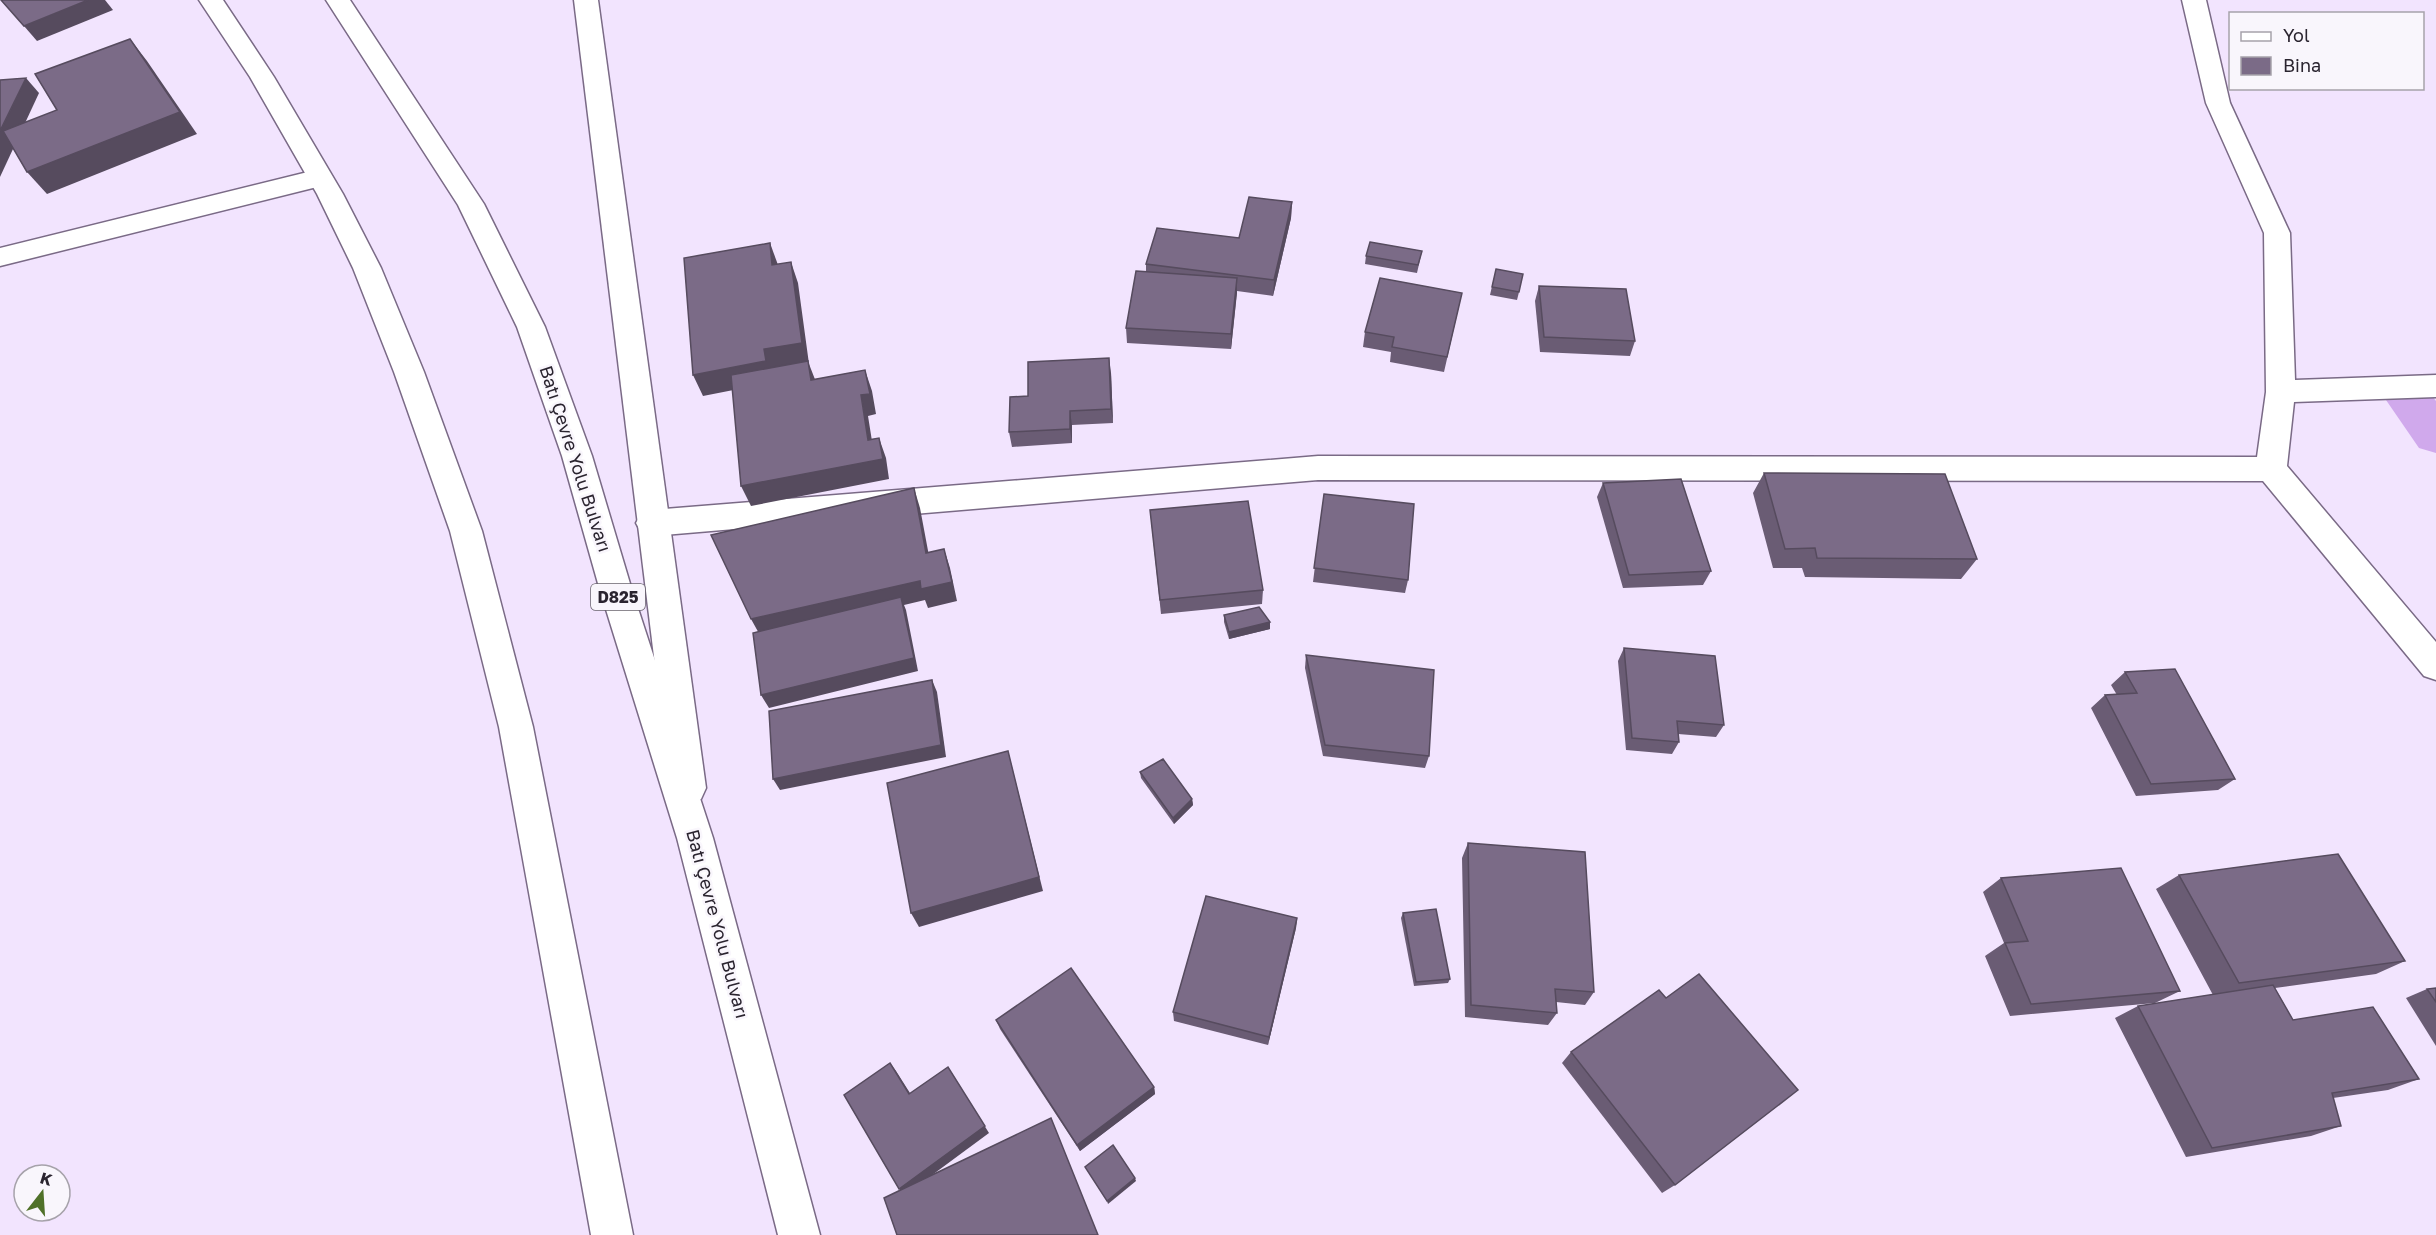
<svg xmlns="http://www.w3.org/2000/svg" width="2436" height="1235" viewBox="0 0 2436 1235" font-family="'Golos Text',sans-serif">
<rect width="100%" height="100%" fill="#f2e4fe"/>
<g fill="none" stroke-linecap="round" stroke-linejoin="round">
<polygon fill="#d0a9ec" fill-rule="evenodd" points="2409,382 2426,388 2436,401 2436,453 2419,448 2386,400 2392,388"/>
<defs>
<g id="street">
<polygon points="2182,0 2206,0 2230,103 2290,233 2295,380 2436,375 2436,397 2294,402 2287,466 2436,642 2436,680 2424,676 2263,481 1318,480 652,536 641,532 636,523 641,514 652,510 1318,456 2257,457 2266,392 2264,233 2206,103"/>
<polygon points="320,169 329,172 333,178 329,184 0,266 0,248"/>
</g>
<polygon id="secondary" points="574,0 598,0 706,788 701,799 688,804 675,799 670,788"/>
<g id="highway">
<polygon points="199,0 223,0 274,77 343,194 381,268 424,372 482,531 533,727 633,1235 591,1235 499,727 450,531 394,372 353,268 317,194 250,77"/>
<polygon points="326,0 350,0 484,204 545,327 592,456 631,587 713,838 820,1235 778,1235 677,838 599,587 562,456 517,327 458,205"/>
</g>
</defs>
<use href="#street" stroke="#7a6a86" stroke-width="3"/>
<use href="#secondary" stroke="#7a6a86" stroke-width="3"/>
<use href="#highway" stroke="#7a6a86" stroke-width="3"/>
<use href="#street" fill="#fff" fill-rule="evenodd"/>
<use href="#secondary" fill="#fff" fill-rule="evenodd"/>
<use href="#highway" fill="#fff" fill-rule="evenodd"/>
</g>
<g fill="#6a5c74">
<polygon points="1292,202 1291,218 1273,296 1237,291 1231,349 1127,343 1126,328 1146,272 1146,264 1239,238"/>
<polygon points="1422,251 1417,273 1365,264 1366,256"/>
<polygon points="1496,269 1519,292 1517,300 1490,295"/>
<polygon points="1539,286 1635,341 1630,356 1540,352 1535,301"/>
<polygon points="1462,293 1444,372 1390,362 1391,352 1363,347 1365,332"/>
<polygon points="1111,373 1113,423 1072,425 1072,443 1012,447 1009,432 1028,396"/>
<polygon points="1764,473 1977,559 1961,579 1805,577 1802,568 1773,568 1753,493"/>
<polygon points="1603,483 1711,571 1703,585 1623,588 1597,497"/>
<polygon points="1324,494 1408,580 1405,593 1313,582"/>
<polygon points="1150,510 1263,590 1262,604 1161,614"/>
<polygon points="1224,615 1270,622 1270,629 1229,639 1224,622"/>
<polygon points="1624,648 1724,725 1716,737 1678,734 1679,742 1672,754 1626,750 1618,661"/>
<polygon points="1306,655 1429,756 1425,768 1323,756 1305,668"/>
<polygon points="2125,672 2235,779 2218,790 2136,796 2091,708 2105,695 2117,695 2111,685"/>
<polygon points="1140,772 1192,799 1193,805 1174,824 1141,778"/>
<polygon points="1468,843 1594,992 1585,1005 1556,1002 1557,1013 1548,1025 1465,1017 1462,858"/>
<polygon points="2179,875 2405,961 2376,974 2275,988 2293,1020 2419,1079 2388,1090 2333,1098 2341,1126 2311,1136 2186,1157 2115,1018 2138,1006 2213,995 2156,889"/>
<polygon points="2001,878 2180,991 2155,1003 2010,1016 1985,956 2004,943 1983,892"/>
<polygon points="1403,913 1450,979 1448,983 1414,986 1401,918"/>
<polygon points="1297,918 1296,928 1268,1045 1174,1021 1173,1012"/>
<polygon points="2436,988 2436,1046 2406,998 2427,989"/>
<polygon points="1666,998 1675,1185 1662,1193 1562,1063 1571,1052"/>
<polygon points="996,1020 1154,1087 1155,1094 1080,1151 1000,1029"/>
</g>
<g fill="#564b5e">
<polygon points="88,0 105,0 113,10 37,41 24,26"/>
<polygon points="130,39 147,61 197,134 47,194 27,172"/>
<polygon points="26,78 39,93 0,177 0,131"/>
<polygon points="1292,202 1291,218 1273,296 1274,280"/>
<polygon points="770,243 778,265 772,265"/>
<polygon points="791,262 798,283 809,364 816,382 811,380 774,382 703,396 693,375 764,349"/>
<polygon points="1237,278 1237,293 1231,349 1231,334"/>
<polygon points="1109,358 1111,373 1113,423 1111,409"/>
<polygon points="865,370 872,391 876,414 868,416 875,460 879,438 886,458 889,479 751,506 741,486 868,440 861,395"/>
<polygon points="1070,411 1072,425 1072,443 1070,429"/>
<polygon points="914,488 920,508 932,572 926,553"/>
<polygon points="944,549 950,568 957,601 928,608 925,600 904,605 906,610 918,671 769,708 761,695 761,637 751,619"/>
<polygon points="1270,622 1270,629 1229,639 1229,632"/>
<polygon points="932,680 937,692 946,757 780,790 773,779"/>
<polygon points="1008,751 1043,891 919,927 911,913"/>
<polygon points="1192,799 1193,805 1174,824 1173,818"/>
<polygon points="1297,918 1296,928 1268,1045 1269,1037"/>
<polygon points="890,1063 896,1071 915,1101 909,1094"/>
<polygon points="948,1067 989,1133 905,1195 899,1189"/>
<polygon points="1154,1087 1155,1094 1080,1151 1077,1145"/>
<polygon points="1135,1178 1136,1181 1108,1204 1107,1201"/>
</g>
<g fill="#7b6b87" stroke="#564b5e" stroke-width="1.5">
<polygon points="1,0 88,0 24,26"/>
<polygon points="130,39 180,112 27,172 3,131 57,110 35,74"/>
<polygon points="26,78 0,131 0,80"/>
<polygon points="1249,197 1292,202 1274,280 1146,264 1157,228 1239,238"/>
<polygon points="1370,242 1422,251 1418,265 1366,256"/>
<polygon points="770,243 772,265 791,262 802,343 764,349 766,361 693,375 684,258"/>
<polygon points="1496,269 1523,274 1519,292 1492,287"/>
<polygon points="1136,271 1237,278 1231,334 1126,328"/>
<polygon points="1380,278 1462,293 1447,357 1392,347 1394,337 1365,332"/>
<polygon points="1539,286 1626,289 1635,341 1544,337"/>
<polygon points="1109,358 1111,409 1070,411 1070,429 1009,432 1010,397 1028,396 1028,362"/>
<polygon points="808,361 811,380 865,370 870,394 861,395 868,440 879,438 883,459 741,486 731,375"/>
<polygon points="1764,473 1945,474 1977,559 1817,558 1815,548 1785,549"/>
<polygon points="1681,479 1711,571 1629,575 1603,483"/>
<polygon points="914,488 926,553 944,549 952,582 921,589 920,581 751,619 711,535"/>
<polygon points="1324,494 1414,504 1408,580 1314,568"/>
<polygon points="1248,501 1263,590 1160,600 1150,510"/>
<polygon points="901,597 914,658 761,695 753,633"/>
<polygon points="1259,607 1270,622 1229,632 1224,615"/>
<polygon points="1624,648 1715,656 1724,725 1677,721 1679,742 1632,738"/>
<polygon points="1306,655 1434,670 1429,756 1325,745"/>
<polygon points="2175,669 2235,779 2151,784 2105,695 2137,693 2125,672"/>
<polygon points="932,680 941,745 773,779 769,711"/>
<polygon points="1008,751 1039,877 911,913 887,783"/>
<polygon points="1163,759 1192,799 1173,818 1140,772"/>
<polygon points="1468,843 1585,852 1594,992 1555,989 1557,1013 1471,1005"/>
<polygon points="2338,854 2405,961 2239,983 2179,875"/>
<polygon points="2121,868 2180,991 2031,1004 2005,943 2028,941 2001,878"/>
<polygon points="1206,896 1297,918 1269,1037 1173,1012"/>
<polygon points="1436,909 1450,979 1416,982 1403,913"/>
<polygon points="1071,968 1154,1087 1077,1145 996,1020"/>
<polygon points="1699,974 1798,1090 1675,1185 1571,1052 1659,990 1666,998"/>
<polygon points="2273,985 2293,1020 2373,1007 2419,1079 2332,1093 2341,1126 2212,1148 2138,1006"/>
<polygon points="2436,988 2436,1002 2427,989"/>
<polygon points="890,1063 909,1094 948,1067 985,1126 899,1189 844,1095"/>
<polygon points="1051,1118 1098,1235 897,1235 884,1198"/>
<polygon points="1113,1145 1135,1178 1107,1201 1085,1167"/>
</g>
<g text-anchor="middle" stroke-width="5" stroke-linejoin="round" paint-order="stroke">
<rect fill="#f9f6fc" stroke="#68636c" stroke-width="1.5" x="591" y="584" width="54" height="26" rx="4.5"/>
<g font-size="16" font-weight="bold" fill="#2a242f">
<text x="618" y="603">D825</text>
</g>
<g font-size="18" fill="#2a242f" stroke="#f9f6fc">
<text transform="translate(575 459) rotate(72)" y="6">Batı Çevre Yolu Bulvarı</text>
<text transform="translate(717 924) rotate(75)" y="6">Batı Çevre Yolu Bulvarı</text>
</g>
</g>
<rect x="2229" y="12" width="195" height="78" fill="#f9f6fc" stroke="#a6a2aa" stroke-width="1.5"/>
<rect x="2241" y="32" width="30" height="9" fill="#ffffff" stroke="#a6a2aa" stroke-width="1.5"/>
<text x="2283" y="42" font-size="18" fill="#2a242f">Yol</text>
<rect x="2241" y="57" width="30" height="18" fill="#7b6b87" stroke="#a6a2aa" stroke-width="1.5"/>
<text x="2283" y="72" font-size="18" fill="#2a242f">Bina</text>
<g transform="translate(42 1193) rotate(17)"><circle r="28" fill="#f9f6fc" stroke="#a6a2aa" stroke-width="1.5"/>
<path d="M0-4.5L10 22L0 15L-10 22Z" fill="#507129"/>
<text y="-9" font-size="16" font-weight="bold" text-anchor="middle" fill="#2a242f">K</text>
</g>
</svg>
